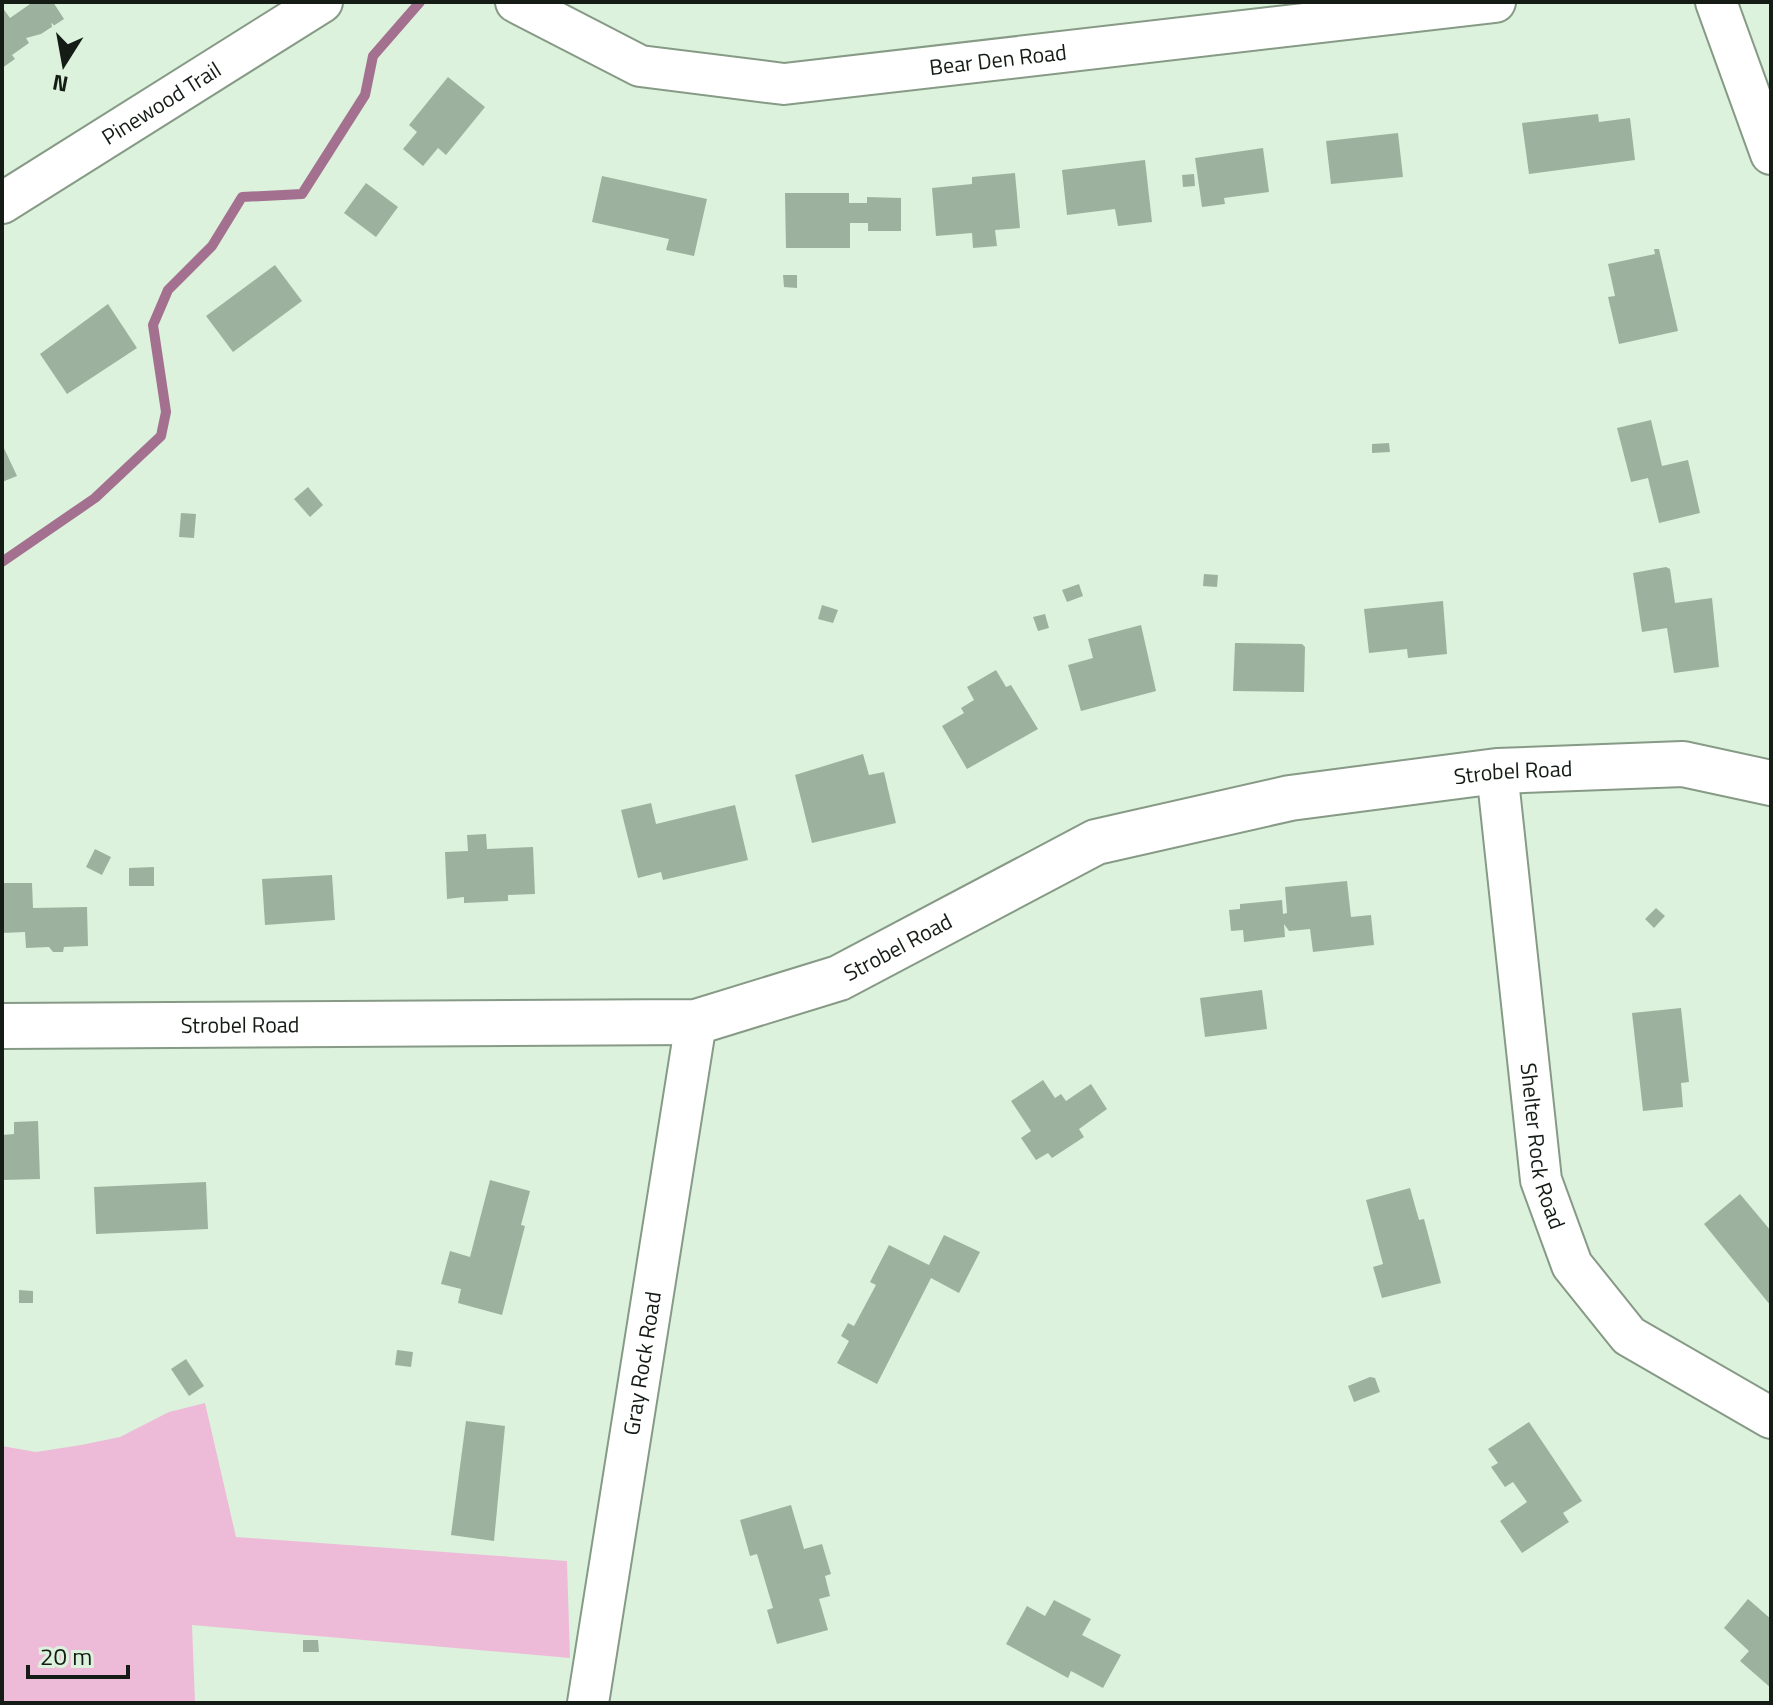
<svg xmlns="http://www.w3.org/2000/svg" width="1773" height="1705" viewBox="0 0 1773 1705" font-family="'Titillium Web',sans-serif">
<rect width="100%" height="100%" fill="#dcf2dc"/>
<polygon fill="#edbbd8" points="205,1403 236,1537 567,1561 570,1658 192,1625 195,1703 2,1703 2,1446 36,1452 81,1445 120,1437 169,1412"/>
<g fill="none" stroke-linecap="round" stroke-linejoin="round">
<polyline stroke="#a3708f" stroke-width="10" points="2,562 95,498 161,436 166,412 153,325 168,290 212,246 242,197 302,194 365,95 373,56 420,2"/>
</g>
<g fill="#9db29e">
<polygon points="33,2 53,2 64,19 41,34 26,38 29,43 12,55 15,59 2,68 2,7 10,18"/>
<polygon points="448,77 485,107 446,155 438,148 423,166 403,149 417,132 409,125"/>
<polygon points="1598,114 1599,122 1630,118 1635,160 1529,174 1522,123"/>
<polygon points="1398,133 1403,177 1331,184 1326,141"/>
<polygon points="1263,148 1269,192 1224,198 1225,204 1202,207 1195,158"/>
<polygon points="1145,160 1152,222 1118,226 1115,209 1067,215 1062,170"/>
<polygon points="1015,173 1020,228 995,230 997,246 973,248 972,233 936,236 932,188 972,184 972,177"/>
<polygon points="1194,174 1195,186 1183,187 1182,175"/>
<polygon points="602,176 707,199 694,256 666,250 669,239 592,222"/>
<polygon points="366,183 398,207 376,237 344,213"/>
<polygon points="785,193 849,193 849,203 867,203 867,197 901,198 901,231 868,231 868,223 850,223 850,248 786,248"/>
<polygon points="1654,249 1659,249 1678,331 1619,344 1608,297 1615,296 1608,264 1655,254"/>
<polygon points="275,265 302,301 233,352 206,316"/>
<polygon points="783,275 797,275 797,288 784,287"/>
<polygon points="108,304 137,348 67,394 40,354"/>
<polygon points="1651,420 1662,466 1688,460 1700,513 1659,523 1648,478 1631,482 1617,428"/>
<polygon points="1389,443 1390,452 1372,453 1372,444"/>
<polygon points="2,444 17,476 2,482"/>
<polygon points="308,487 323,505 310,517 294,499"/>
<polygon points="181,513 196,514 194,538 179,537"/>
<polygon points="1666,567 1670,569 1675,603 1712,598 1719,667 1674,673 1667,628 1642,632 1633,573"/>
<polygon points="1204,574 1218,575 1217,587 1203,586"/>
<polygon points="1079,584 1083,596 1067,602 1062,590"/>
<polygon points="1443,601 1447,654 1408,658 1407,649 1369,653 1364,609"/>
<polygon points="822,605 838,610 833,623 818,619"/>
<polygon points="1045,614 1049,628 1038,631 1033,617"/>
<polygon points="1141,625 1156,691 1081,711 1068,665 1093,658 1088,639"/>
<polygon points="1235,643 1302,644 1305,647 1304,692 1233,691"/>
<polygon points="996,670 1006,687 1011,685 1038,729 967,769 942,726 964,713 961,708 974,700 967,687"/>
<polygon points="863,754 869,775 884,772 896,823 812,843 795,775"/>
<polygon points="651,803 656,824 735,805 748,860 663,880 661,872 638,878 621,810"/>
<polygon points="486,834 487,849 533,847 535,894 508,895 508,901 464,903 464,897 447,899 445,852 468,851 467,835"/>
<polygon points="95,849 111,857 102,875 86,867"/>
<polygon points="154,867 154,886 129,886 129,868"/>
<polygon points="332,875 335,920 265,925 262,879"/>
<polygon points="1347,881 1351,917 1371,915 1374,945 1313,952 1310,929 1289,931 1284,924 1285,937 1244,942 1243,930 1231,931 1229,910 1240,909 1240,904 1282,900 1283,914 1287,913 1285,887"/>
<polygon points="4,883 32,883 33,908 87,907 88,946 64,947 63,952 53,952 49,947 26,948 25,932 2,933"/>
<polygon points="1656,908 1665,916 1654,928 1645,919"/>
<polygon points="1262,990 1267,1029 1205,1037 1200,998"/>
<polygon points="1681,1008 1689,1082 1681,1083 1683,1107 1643,1111 1632,1013"/>
<polygon points="1043,1080 1055,1098 1061,1094 1066,1101 1091,1084 1107,1109 1079,1129 1084,1137 1052,1158 1048,1153 1036,1160 1021,1138 1031,1131 1011,1101"/>
<polygon points="38,1121 40,1179 2,1180 2,1135 14,1134 14,1122"/>
<polygon points="490,1180 530,1191 521,1225 525,1226 502,1315 458,1303 461,1289 441,1284 450,1251 470,1257"/>
<polygon points="206,1182 208,1229 96,1234 94,1187"/>
<polygon points="1410,1188 1419,1220 1424,1219 1441,1283 1382,1298 1373,1267 1383,1264 1366,1200"/>
<polygon points="1740,1194 1771,1231 1771,1306 1704,1224"/>
<polygon points="944,1235 980,1252 959,1293 931,1278 877,1384 837,1363 849,1341 841,1336 848,1323 854,1326 876,1285 870,1282 889,1245 929,1265"/>
<polygon points="19,1290 33,1291 33,1303 19,1303"/>
<polygon points="397,1350 413,1352 411,1367 395,1365"/>
<polygon points="186,1359 204,1386 189,1396 171,1369"/>
<polygon points="1370,1377 1375,1378 1380,1392 1354,1402 1348,1386"/>
<polygon points="466,1421 505,1426 494,1541 451,1535"/>
<polygon points="1529,1422 1582,1501 1563,1513 1569,1522 1522,1553 1500,1521 1527,1502 1513,1482 1505,1487 1491,1467 1498,1463 1488,1449"/>
<polygon points="791,1505 804,1549 822,1544 831,1574 825,1576 830,1596 819,1599 828,1630 777,1644 767,1610 773,1608 757,1554 750,1556 740,1520"/>
<polygon points="1748,1599 1771,1619 1771,1688 1740,1661 1749,1651 1724,1628"/>
<polygon points="1054,1600 1091,1619 1082,1635 1121,1655 1103,1688 1071,1671 1068,1678 1006,1644 1027,1606 1045,1616"/>
<polygon points="303,1640 318,1640 319,1652 303,1652"/>
</g>
<g fill="none" stroke-linecap="round" stroke-linejoin="round">
<defs>
<g id="street">
<path id="s1" d="M516,2l124,64 144,18 711,-82"/>
<polyline points="1716,2 1771,154"/>
<path id="s2" d="M2,203l320,-201"/>
<path id="s3" d="M1497,771l44,409 31,85 57,71 142,82"/>
<path id="s4" d="M588,1703l108,-681"/>
</g>
<g id="secondary">
<path id="s5" d="M2,1026l694,-4 143,-44 257,-136 194,-44 207,-27 186,-7 88,19"/>
</g>
</defs>
<use href="#street" stroke="#869a86" stroke-width="44"/>
<use href="#secondary" stroke="#869a86" stroke-width="48"/>
<use href="#street" stroke="#fff" stroke-width="40"/>
<use href="#secondary" stroke="#fff" stroke-width="44"/>
</g>
<g text-anchor="middle" stroke-width="6" stroke-linejoin="round" paint-order="stroke">
<g font-size="22" fill="#141c15" stroke="#dcf2dc">
<text dy="8" stroke="none"><textPath href="#s1" startOffset="500">Bear Den Road</textPath></text>
<text dy="8" stroke="none"><textPath href="#s2" startOffset="188">Pinewood Trail</textPath></text>
<text dy="8" stroke="none"><textPath href="#s5" startOffset="1558">Strobel Road</textPath></text>
<text dy="8" stroke="none"><textPath href="#s5" startOffset="910">Strobel Road</textPath></text>
<text dy="8" stroke="none"><textPath href="#s5" startOffset="238">Strobel Road</textPath></text>
<text dy="8" stroke="none"><textPath href="#s3" startOffset="378">Shelter Rock Road</textPath></text>
<text dy="8" stroke="none"><textPath href="#s4" startOffset="344">Gray Rock Road</textPath></text>
</g>
</g>
<rect width="1773" height="1705" fill="none" stroke="#141c15" stroke-width="8"/>
<g transform="translate(64 64) rotate(191)" stroke="#dcf2dc" stroke-width="6" paint-order="stroke">
<path d="M0-6L14 30L0 20L-14 30Z" fill="#141c15"/>
<text y="-12" font-size="22" font-weight="bold" text-anchor="middle" fill="#141c15">N</text>
</g>
<path d="M28 1665v12h100v-12" fill="none" stroke="#141c15" stroke-width="4"/>
<text x="40" y="1665" font-size="24" fill="#141c15" stroke="#dcf2dc" stroke-width="6" paint-order="stroke">20 m</text>
</svg>
